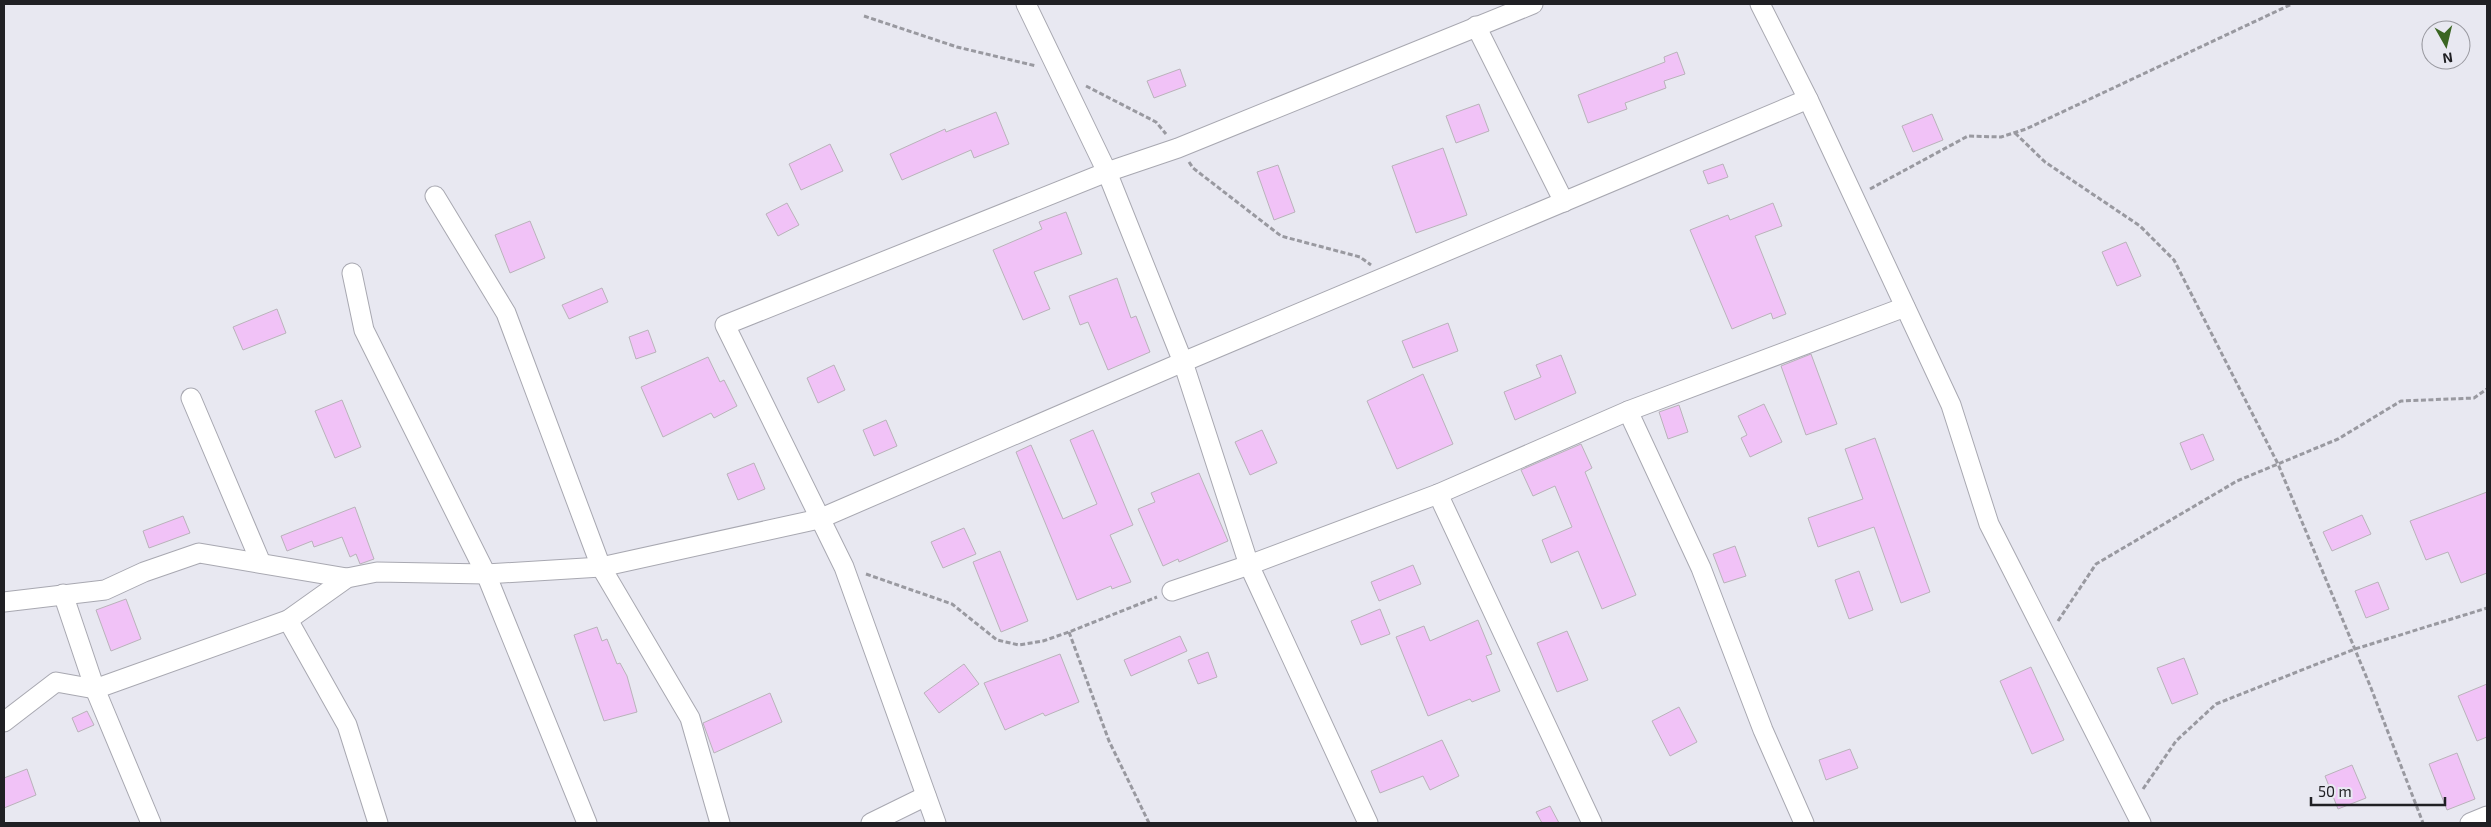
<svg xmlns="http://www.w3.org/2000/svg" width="2491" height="827" viewBox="0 0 2491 827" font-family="'Exo 2',sans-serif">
<rect width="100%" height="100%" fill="#e8e8f1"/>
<g fill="#f1c2f7" stroke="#b9b3ba">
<polygon points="1677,52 1685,74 1664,81 1666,88 1625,103 1627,109 1588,123 1578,95 1665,62 1664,57"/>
<polygon points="1180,69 1186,86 1154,98 1147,81"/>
<polygon points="1479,104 1489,131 1456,143 1446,116"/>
<polygon points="996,112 1009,144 974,158 971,150 902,180 890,154 945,129 946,132"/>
<polygon points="1932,114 1943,140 1913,152 1902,126"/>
<polygon points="830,144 843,171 801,190 789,164"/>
<polygon points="1443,148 1467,215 1416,233 1392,166"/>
<polygon points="1723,164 1728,177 1708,184 1703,171"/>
<polygon points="1278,165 1295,212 1274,220 1257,172"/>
<polygon points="787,203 799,225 778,236 766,214"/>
<polygon points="1773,203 1782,226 1755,236 1786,314 1773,319 1771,313 1732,329 1690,230 1728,215 1730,220"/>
<polygon points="1066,212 1082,254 1034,272 1050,309 1023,320 993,250 1042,229 1039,222"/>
<polygon points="530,221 545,258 510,273 495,235"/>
<polygon points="2126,242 2141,276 2117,286 2102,252"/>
<polygon points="1117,278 1131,318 1136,316 1150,352 1108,370 1088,322 1080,325 1069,296"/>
<polygon points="602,288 608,302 569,319 562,305"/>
<polygon points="277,309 286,333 243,350 233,327"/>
<polygon points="1448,323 1458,351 1413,368 1402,341"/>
<polygon points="648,330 656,352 636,359 629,337"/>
<polygon points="1811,354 1837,424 1806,435 1781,366"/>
<polygon points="1561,355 1576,393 1515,420 1504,392 1541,377 1536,365"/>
<polygon points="708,357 720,382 724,380 737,406 714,418 711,413 663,437 641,387"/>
<polygon points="834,365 845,390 818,403 807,378"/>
<polygon points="1423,374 1453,444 1397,469 1367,401"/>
<polygon points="342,400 361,447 335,458 315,411"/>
<polygon points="1764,404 1782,442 1750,457 1741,438 1747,435 1738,416"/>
<polygon points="1679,405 1688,432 1668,439 1659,412"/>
<polygon points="886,420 897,446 874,456 863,430"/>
<polygon points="1093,430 1133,525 1110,535 1131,582 1112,589 1111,586 1077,600 1016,452 1031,445 1063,519 1097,504 1070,440"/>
<polygon points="1262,430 1277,463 1250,475 1235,442"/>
<polygon points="2203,434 2214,460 2191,470 2180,443"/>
<polygon points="1875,438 1930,592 1901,603 1874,527 1818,547 1808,518 1863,499 1845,449"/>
<polygon points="1581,444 1592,468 1585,472 1636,595 1602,609 1578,551 1551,563 1542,540 1572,527 1555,486 1533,496 1521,470"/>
<polygon points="754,463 765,489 738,500 727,474"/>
<polygon points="1199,473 1228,541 1179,562 1178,559 1163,566 1138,509 1155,502 1151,493"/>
<polygon points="2487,492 2487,573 2461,583 2448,552 2426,560 2410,521"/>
<polygon points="355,507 374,559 360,564 356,554 350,557 342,537 314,547 312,541 287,551 281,536"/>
<polygon points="2362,515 2371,534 2332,551 2323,532"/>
<polygon points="183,516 190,533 149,548 143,531"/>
<polygon points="964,528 976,554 943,568 931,542"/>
<polygon points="1735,546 1746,576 1724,583 1713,554"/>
<polygon points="1000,551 1028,621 1001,632 973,562"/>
<polygon points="1413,565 1421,584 1379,601 1371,582"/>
<polygon points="1859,571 1873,610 1849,619 1835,580"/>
<polygon points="2378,582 2389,609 2366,618 2355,591"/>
<polygon points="126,599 141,639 111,651 96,610"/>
<polygon points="1380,609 1390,634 1361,645 1351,621"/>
<polygon points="1478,620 1492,654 1486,656 1500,691 1472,702 1470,699 1428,716 1396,637 1424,626 1430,641"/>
<polygon points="597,627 602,641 607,639 617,664 620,663 627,676 637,712 604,721 574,635"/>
<polygon points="1567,631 1588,680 1557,692 1537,643"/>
<polygon points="1180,636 1187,651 1131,676 1124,660"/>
<polygon points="1208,652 1217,677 1198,684 1188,660"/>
<polygon points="1060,654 1079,702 1045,716 1043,713 1005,730 984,683"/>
<polygon points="2184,658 2198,694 2172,704 2157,668"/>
<polygon points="964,664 979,684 939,713 924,693"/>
<polygon points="2031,667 2064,740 2032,754 2000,681"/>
<polygon points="2487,684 2487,737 2477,741 2458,696"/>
<polygon points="770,693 782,722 714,753 703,723"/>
<polygon points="1679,707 1697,742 1670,756 1652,721"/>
<polygon points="87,711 94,725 78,732 72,718"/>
<polygon points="1442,740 1459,776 1430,790 1423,776 1380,793 1371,771"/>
<polygon points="1850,749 1858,768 1826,780 1819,760"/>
<polygon points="2457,753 2475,799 2447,810 2429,764"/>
<polygon points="2352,765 2366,798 2338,809 2325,776"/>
<polygon points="27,769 36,795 4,808 4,778"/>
<polygon points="1550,806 1559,823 1542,823 1536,812"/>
</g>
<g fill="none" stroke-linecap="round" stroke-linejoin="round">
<defs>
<g id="minor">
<polyline points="1026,4 1107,172 1183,362 1249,565 1368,823"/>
<polyline points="1760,4 1808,99 1951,405 1989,524 2141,823"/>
<polyline points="1476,26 1564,202"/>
<polyline points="435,196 506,313 601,567 690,718 720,823"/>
<polyline points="352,273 364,330 486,574 587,823"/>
<polyline points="191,398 261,563"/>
<polyline points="1628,411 1701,568 1763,730 1804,823"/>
<polyline points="1438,494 1592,823"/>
<polyline points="1172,591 1249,565 1438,494 1628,411 1905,307"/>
<polyline points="63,594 95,689 151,823"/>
<polyline points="4,602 105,590 144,572 199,553 347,578"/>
<polyline points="288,620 347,725 378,823"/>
<polyline points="4,722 56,682 95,689 288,620 347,578 377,572 486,574 601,567 819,519 1183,362 1808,99"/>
<polyline points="871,823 926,796"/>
<polyline points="936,823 844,567 725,325 1107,172 1178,148 1533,4"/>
<polyline points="2470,823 2487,816"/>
</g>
</defs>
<use href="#minor" stroke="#a8a8b1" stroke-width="21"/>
<g stroke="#9999a0" stroke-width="3" stroke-dasharray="5 2.5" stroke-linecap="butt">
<polyline points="864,16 957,47 1036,66"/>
<polyline points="1086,86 1156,122 1166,134"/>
<polyline points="2015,133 2045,162 2140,226 2174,260 2278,464 2371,688 2423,823"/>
<polyline points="1189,162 1193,168 1281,236 1360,257 1371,265"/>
<polyline points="1870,189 1968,136 2001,137 2026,129 2292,4"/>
<polyline points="866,574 952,604 997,640 1019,645 1043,641 1069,632 1157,597"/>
<polyline points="2058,621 2096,564 2237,481 2338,439 2401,401 2474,398 2487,389"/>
<polyline points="1069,632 1109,741 1149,823"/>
<polyline points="2143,789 2176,741 2216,704 2355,649 2487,608"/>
</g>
<use href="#minor" stroke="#fff" stroke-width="19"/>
</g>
<rect width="2491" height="827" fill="none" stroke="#202024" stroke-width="10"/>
<g transform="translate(2446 45) rotate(172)"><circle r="24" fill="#e8e8f1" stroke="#98989f"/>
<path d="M0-4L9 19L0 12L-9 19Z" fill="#3a6522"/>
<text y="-8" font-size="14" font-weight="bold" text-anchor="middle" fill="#202024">N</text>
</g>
<path d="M2311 797v8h134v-8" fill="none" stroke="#202024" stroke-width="2.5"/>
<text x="2318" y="797" font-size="15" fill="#202024" stroke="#e8e8f1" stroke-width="4" paint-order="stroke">50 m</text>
</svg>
